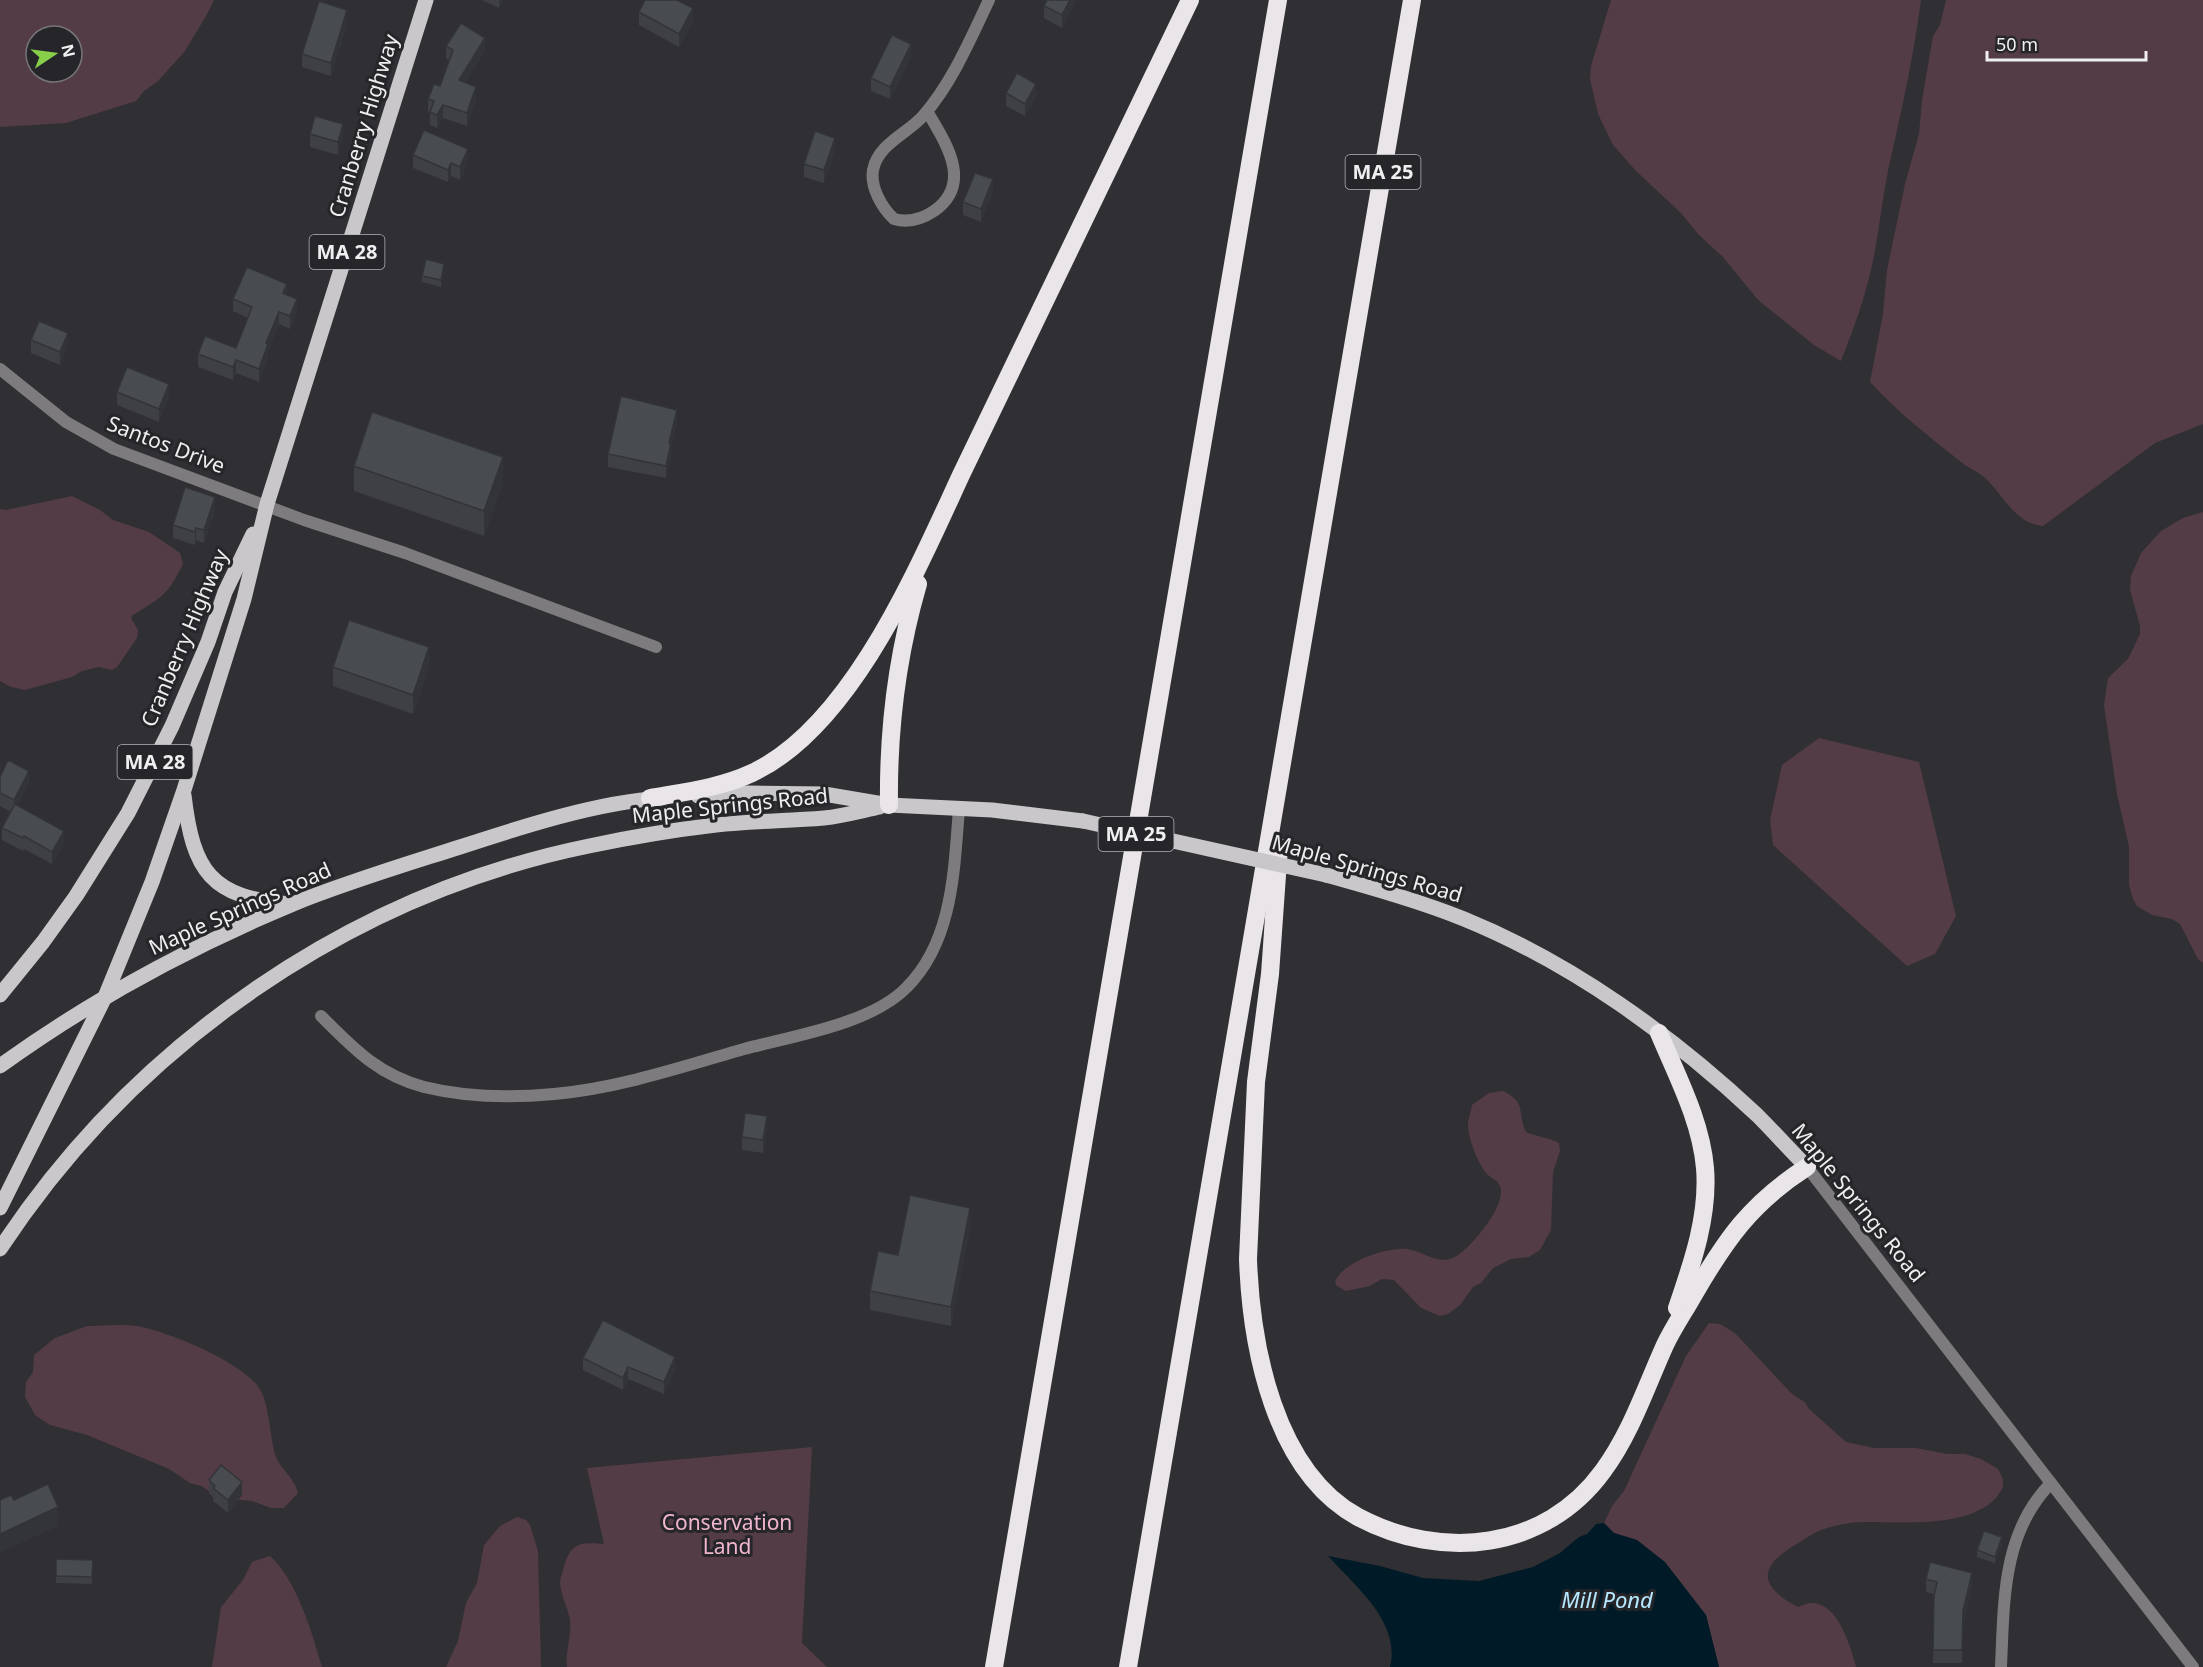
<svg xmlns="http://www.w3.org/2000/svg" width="2203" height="1667" viewBox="0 0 2203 1667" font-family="'Noto Sans',sans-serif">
<rect width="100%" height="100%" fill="#302f34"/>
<g fill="#533c46" fill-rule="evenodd">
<path d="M0,0h214l-8,16 -21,35 -27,30 -14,10 -8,10 -70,22 -66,4zM36,36h36v36h-36z"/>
<path d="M1611,0h310c-7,53 -18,105 -30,157 -8,34 -11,69 -18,104 -7,34 -19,67 -32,100l-27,-16 -56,-45 -35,-43 -24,-22 -18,-22 -45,-42 -23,-26 -15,-31 -8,-35 1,-13z"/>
<path d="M1946,0h257v424l-48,19 -112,83c-28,-2 -40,-32 -59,-49 -7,-6 -16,-9 -23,-15 -32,-25 -63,-50 -91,-80l13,-68 4,-44 18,-86 14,-50 3,-34 11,-64 7,-11z"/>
<path d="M72,496l28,14 13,10 36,12 31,21 3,11c-16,32 -20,32 -50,51l-2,3 7,12 -1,8 -20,29 -5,3 -13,-3 -17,4 -10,6 -47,13 -14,-3 -11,-6v-172l6,1z"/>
<polygon points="2203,512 2203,963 2198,959 2180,924 2172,919 2152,915 2137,906 2133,899 2129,885 2129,847 2117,794 2104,705 2108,678 2128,659 2140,634 2140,626 2130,590 2131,576 2141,553 2161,531 2183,518"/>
<polygon points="1819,738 1919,762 1956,916 1935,954 1907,966 1773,845 1770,820 1782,765"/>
<path d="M1503,1091c25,13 13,19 23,41 11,5 22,5 33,11l1,8 -7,21 -2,58 -11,20 -11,7 -18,2 -18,9 -12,15 -8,4 -13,18 -12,9 -8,2 -19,-8 -27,-28 -12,-1 -12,7 -24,5 -9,-5 -2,-4c7,-20 52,-35 72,-33 16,2 31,17 48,8 15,-8 53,-53 45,-71 -2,-5 -9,-8 -13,-12 -9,-10 -20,-38 -19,-51 1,-6 3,-12 4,-18l17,-12z"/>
<path d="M1709,1323l11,1 15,9 57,61 14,9 2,5 38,34 28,6h42l31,6h18l16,5 17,10c2,4 5,9 5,13 1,6 -3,11 -7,16 -28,30 -93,24 -131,24 -13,0 -29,3 -41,7 -8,2 -16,8 -24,13 -39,22 -46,42 -2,65 5,-2 10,-4 14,-4 26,0 39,44 44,64h-137l-13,-52 -69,-75 -23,-7 -10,-10 8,-17 12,-15 62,-135z"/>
<path d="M87,1326c17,0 38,-3 55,1 29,6 105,37 119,64 8,15 9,45 14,63 4,14 20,24 23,39l-14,15h-13l-19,-7 -32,-3 -19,-12 -11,-3 -21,-14 -82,-34 -37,-10 -15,-10 -10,-18 1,-15 7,-10 1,-17 21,-17z"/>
<path d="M812,1447l-10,196 25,24h-260c-2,-16 5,-31 3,-47 -2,-12 -9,-24 -10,-37 0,-4 2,-9 3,-13 7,-27 16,-28 41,-26l-17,-76z"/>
<polygon points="517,1517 526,1520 530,1525 538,1551 541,1667 446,1667 458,1641 466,1603 477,1583 484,1545 500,1526"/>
<path d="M270,1556c27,24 42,77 52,111h-110l9,-60 22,-27 9,-18z"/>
</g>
<path fill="#001b27" d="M1604,1523l10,10 23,7 28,22 41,53 13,52h-329c11,-45 -35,-81 -62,-111l52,10 43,12 56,3 54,-14 27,-14 19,-16 8,-3 9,-10z"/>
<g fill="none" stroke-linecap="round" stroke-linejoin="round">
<g stroke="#7d7b7d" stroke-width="12">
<path d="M927,111c18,31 47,72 7,100 -12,8 -26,12 -40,8 -12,-11 -24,-32 -21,-49 5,-26 34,-36 50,-54 29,-33 47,-76 66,-116"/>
<polyline points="0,369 66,422 114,449 304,520 405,553 656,647"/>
<path d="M321,1016c32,32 57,59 103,71 41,10 88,11 130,7 65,-6 128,-27 190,-45 48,-13 128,-25 163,-62 46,-46 47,-117 52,-178"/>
<polyline points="1807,1167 2193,1667"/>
<path d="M2001,1667c3,-66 1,-134 50,-184"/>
</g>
<g stroke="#cac7cb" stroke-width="15">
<path d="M184,795c9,77 27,103 107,109"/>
<polyline points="698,796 748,793 824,794 889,805 992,810 1083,821"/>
<path d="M1326,875c46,13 93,26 138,44 108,44 209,117 293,196 17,17 33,35 50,52"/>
<polyline points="0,995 43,942 76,896 128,813 172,726 208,642 225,592 253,534"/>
<path d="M0,1066c90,-65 190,-119 293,-162 54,-22 111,-39 167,-57 61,-20 138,-45 202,-49"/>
<polyline points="0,1208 105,997 152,882 184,790 244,599 267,504 426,0"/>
<path d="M0,1249c134,-204 349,-354 589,-403 42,-9 84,-16 127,-21 36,-4 72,-4 108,-7 19,-2 37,-7 56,-11"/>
</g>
<g stroke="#e9e5e9" stroke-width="18">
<path d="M650,798c34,-6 70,-10 102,-25 99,-46 165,-203 209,-298l229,-475"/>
<path d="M889,805c-1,-75 8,-149 29,-221"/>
<path d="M1279,847l-9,127 -14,108 -8,177c3,87 26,212 110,258 83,44 187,34 245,-46 28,-38 43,-84 62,-126 8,-17 19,-33 28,-49 33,-57 58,-93 114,-129"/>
<path d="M1659,1033c18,43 42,88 46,135 4,48 -13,96 -28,140"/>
<polyline points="994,1667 1278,0"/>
<polyline points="1128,1667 1412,0"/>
</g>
<polyline stroke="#cac7cb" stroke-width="15" points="1083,821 1326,875"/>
</g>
<g fill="#3e4044">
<polygon points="482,0 503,0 499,8"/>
<polygon points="1076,0 1062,28 1044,18 1044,6"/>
<polygon points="639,12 693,21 679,47 639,25"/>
<polygon points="347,23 331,76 302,67 302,54"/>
<polygon points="446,46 485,51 465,83 476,99 467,126 443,118 437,128 430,125 430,113 428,112 428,99 440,86 449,60 446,59"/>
<polygon points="911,57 890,99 871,91 871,78"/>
<polygon points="1006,93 1036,96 1025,116 1006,106"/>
<polygon points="310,134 343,137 338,155 310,147"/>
<polygon points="835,151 824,183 804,177 804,164"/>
<polygon points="413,155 468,162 460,180 451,176 448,182 413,168"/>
<polygon points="993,192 981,222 963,215 963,202"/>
<polygon points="444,270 441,287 422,282 422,276"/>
<polygon points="287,295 297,312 290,329 279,324 268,351 268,357 259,382 236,373 233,380 198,367 198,354 236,348 248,318 233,311 233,299"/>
<polygon points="31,340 68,346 60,365 31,353"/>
<polygon points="117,392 169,396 159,422 117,405"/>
<polygon points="677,423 671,447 671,456 666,478 608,467 608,454"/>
<polygon points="354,466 503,482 484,536 354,491"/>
<polygon points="215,510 204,543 196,540 195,545 173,538 173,525"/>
<polygon points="429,666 413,714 333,686 333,667"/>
<polygon points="0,777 29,783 17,806 64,844 52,864 24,849 23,851 2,840 2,828 11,812 0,806"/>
<polygon points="767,1128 763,1153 742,1150 742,1137"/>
<polygon points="970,1227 951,1326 870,1310 870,1291"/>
<polygon points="583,1358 675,1369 664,1394 628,1379 623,1390 583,1370"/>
<polygon points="209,1480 242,1495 228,1513 213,1501 213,1497 209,1493"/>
<polygon points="2002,1544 1995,1563 1977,1557 1977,1550"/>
<polygon points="56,1559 93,1560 92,1584 56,1583"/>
<polygon points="1926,1579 1972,1585 1963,1624 1962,1663 1933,1663 1934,1594 1926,1592"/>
</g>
<g fill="#323437">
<polygon points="499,0 503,0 499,8"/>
<polygon points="1070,0 1076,0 1062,28 1062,15"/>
<polygon points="693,8 693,21 679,47 679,34"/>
<polygon points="347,10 347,23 331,76 331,63"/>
<polygon points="485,38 485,51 459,93 459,80"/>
<polygon points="911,44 911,57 890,99 890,87"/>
<polygon points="1036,84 1036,96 1025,116 1025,104"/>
<polygon points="476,87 476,99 467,126 467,113"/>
<polygon points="443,105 443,118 437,128 437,115"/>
<polygon points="343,124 343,137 338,155 338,142"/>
<polygon points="835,138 835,151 824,183 824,170"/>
<polygon points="468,149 468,162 460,180 460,167"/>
<polygon points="451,163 451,176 448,182 448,170"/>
<polygon points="993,179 993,192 981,222 981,209"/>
<polygon points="444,264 444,270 441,287 441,280"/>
<polygon points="287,284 287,297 283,293"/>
<polygon points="297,299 297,312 290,329 290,316"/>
<polygon points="279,312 279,324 268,351 268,357 259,382 259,369 266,343"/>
<polygon points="68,333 68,346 60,365 60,352"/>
<polygon points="236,360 236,373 233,380 233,367"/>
<polygon points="169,384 169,396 159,422 159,409"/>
<polygon points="677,410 677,423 671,447 671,456 666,478 666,466 669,443"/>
<polygon points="503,457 503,482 484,536 484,511"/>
<polygon points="215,497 215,510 204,543 204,530"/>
<polygon points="196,528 196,540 195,545 195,532"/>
<polygon points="429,647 429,666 413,714 413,695"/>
<polygon points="29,771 29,783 14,813 14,800"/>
<polygon points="64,831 64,844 52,864 52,852"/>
<polygon points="767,1116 767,1128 763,1153 763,1140"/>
<polygon points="970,1208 970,1227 951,1326 951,1307"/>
<polygon points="675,1357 675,1369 664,1394 664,1382"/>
<polygon points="628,1367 628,1379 623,1390 623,1378"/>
<polygon points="242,1482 242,1495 228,1513 228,1500"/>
<polygon points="58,1507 58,1526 0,1553 0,1534"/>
<polygon points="2002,1537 2002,1544 1995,1563 1995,1557"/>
<polygon points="1972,1573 1972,1585 1963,1624 1962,1663 1963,1611"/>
</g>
<g fill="#484b4f" stroke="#323437" stroke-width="1.5">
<polygon points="645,0 677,0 693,8 679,34 639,12"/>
<polygon points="1047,0 1070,0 1062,15 1044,6"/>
<polygon points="319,1 347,10 331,63 302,54"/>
<polygon points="461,23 485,38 459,80 476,87 467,113 443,105 437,115 430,112 434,101 428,99 434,84 440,86 453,50 446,46"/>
<polygon points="892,35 911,44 890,87 871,78"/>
<polygon points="1017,73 1036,84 1025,104 1006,93"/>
<polygon points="315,116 343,124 338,142 310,134"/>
<polygon points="424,130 468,149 460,167 451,163 448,170 413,155"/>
<polygon points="815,131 835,138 824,170 804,164"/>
<polygon points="975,173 993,179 981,209 963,202"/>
<polygon points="426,259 444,264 441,280 422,276"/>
<polygon points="247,267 287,284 283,293 297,299 290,316 279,312 266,343 268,344 259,369 236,360 233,367 198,354 205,336 236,348 252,307 233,299"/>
<polygon points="39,321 68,333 60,352 31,340"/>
<polygon points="127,367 169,384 159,409 117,392"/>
<polygon points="621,396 677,410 669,443 671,443 666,466 608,454"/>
<polygon points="372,412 503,457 484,511 354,466"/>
<polygon points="185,487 215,497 204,530 196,528 195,532 173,525"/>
<polygon points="349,620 429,647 413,695 333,667"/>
<polygon points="8,760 29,771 14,800 0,793 0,777"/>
<polygon points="15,804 64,831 52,852 24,836 23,838 2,828"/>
<polygon points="745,1113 767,1116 763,1140 742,1137"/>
<polygon points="910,1195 970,1208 951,1307 870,1291 878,1251 898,1255"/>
<polygon points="603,1320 675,1357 664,1382 628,1367 623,1378 583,1358"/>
<polygon points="221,1465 242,1482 228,1500 213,1488 215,1486 209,1480"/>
<polygon points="48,1484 58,1507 0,1534 0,1500 11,1495 14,1500"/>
<polygon points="1984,1531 2002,1537 1995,1557 1977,1550"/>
<polygon points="56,1559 93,1560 92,1577 56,1576"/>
<polygon points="1930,1562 1972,1573 1963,1611 1962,1650 1933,1650 1934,1596 1937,1582 1926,1579"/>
</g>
<g text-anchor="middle" stroke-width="6" stroke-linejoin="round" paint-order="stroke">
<g fill="#26262a" stroke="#b3b3b6" stroke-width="1.5">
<rect x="1345.5" y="155" width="75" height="34" rx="4.5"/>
<rect x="309.5" y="235" width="75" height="34" rx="4.5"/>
<rect x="117.5" y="745" width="75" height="34" rx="4.5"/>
<rect x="1098.5" y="817" width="75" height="34" rx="4.5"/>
</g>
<g font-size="20" font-weight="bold" fill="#efeff2">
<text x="1383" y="179">MA 25</text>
<text x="347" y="259">MA 28</text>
<text x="155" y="769">MA 28</text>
<text x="1136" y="841">MA 25</text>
</g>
<g font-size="21" fill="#efeff2" stroke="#26262a">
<text transform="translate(364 126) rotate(-73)" y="7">Cranberry Highway</text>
<text transform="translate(166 445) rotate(21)" y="7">Santos Drive</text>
<text transform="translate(185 638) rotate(-67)" y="7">Cranberry Highway</text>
<text transform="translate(730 806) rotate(-6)" y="7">Maple Springs Road</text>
<text transform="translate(1367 869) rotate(16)" y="7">Maple Springs Road</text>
<text transform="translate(240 909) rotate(-24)" y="7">Maple Springs Road</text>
<text transform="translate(1858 1203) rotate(51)" y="7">Maple Springs Road</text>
</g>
<g font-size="21" fill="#f1b6cf" stroke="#26262a">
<text x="727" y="1530">Conservation<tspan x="727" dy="24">Land</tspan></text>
</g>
<g font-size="22" font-style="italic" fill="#b6e9ff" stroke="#26262a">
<text x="1607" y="1608">Mill Pond</text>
</g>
</g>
<g transform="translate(54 54) rotate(77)"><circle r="28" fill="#26262a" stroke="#76767a" stroke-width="1.5"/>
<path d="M0-4.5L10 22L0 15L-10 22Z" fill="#88cf49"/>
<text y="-9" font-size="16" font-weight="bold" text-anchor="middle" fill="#efeff2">N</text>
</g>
<path d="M1987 51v9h159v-9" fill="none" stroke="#efeff2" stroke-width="3"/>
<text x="1996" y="51" font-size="18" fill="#efeff2" stroke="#26262a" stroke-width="4.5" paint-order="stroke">50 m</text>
</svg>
